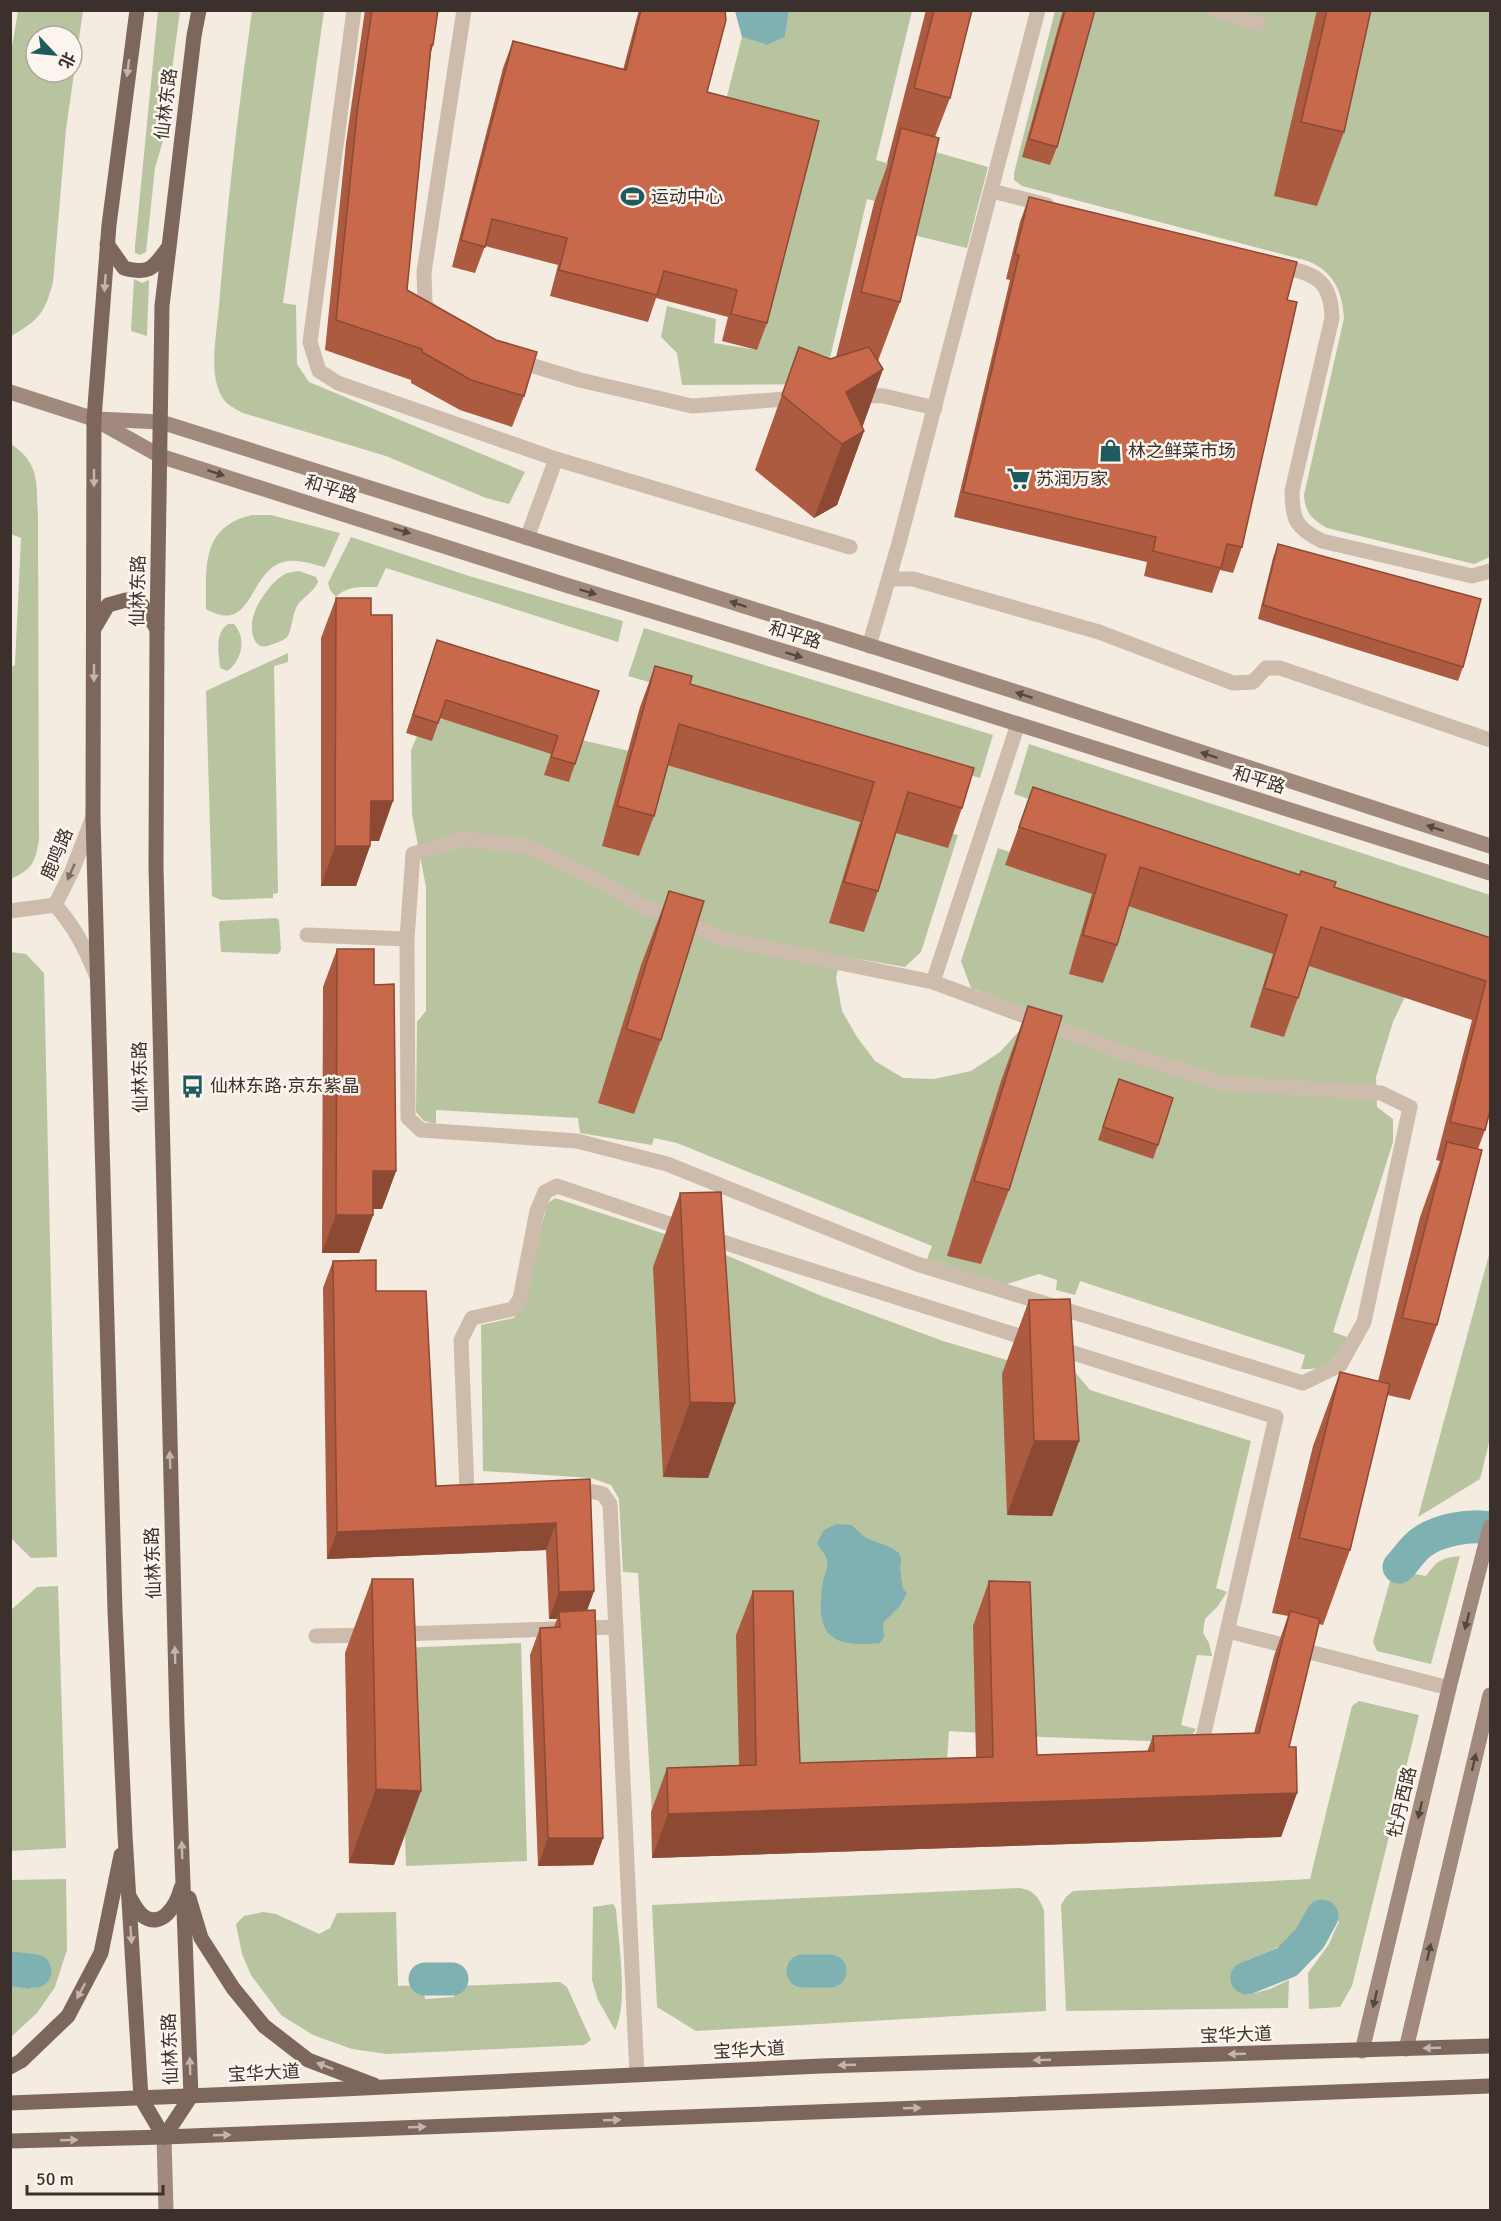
<svg xmlns="http://www.w3.org/2000/svg" width="1501" height="2221" viewBox="0 0 1501 2221" font-family="Signika,'Noto Sans SC',sans-serif">
<rect width="100%" height="100%" fill="#f4ebe1"/>
<g fill="#b8c4a0" fill-rule="evenodd">
<path d="M18,11h65l-17,118 -13,153c-8,31 -15,39 -42,54l-1,-277zM36,36h36v36h-36z"/>
<polygon points="158,11 180,11 162,144 155,168 146,252 140,255 135,253 135,246"/>
<path d="M252,11h72l-41,292 13,2 1,59 12,18 216,90 -16,32 -23,-6 -100,-42 -143,-43c-13,-7 -20,-10 -25,-25 -8,-21 -1,-59 1,-82 8,-99 19,-197 33,-295z"/>
<polygon points="789,11 912,11 876,160 926,174 932,151 988,167 967,248 909,234 914,211 867,199 824,384 682,385 677,353 661,337 667,306 716,319 714,343 757,350 724,108 742,37 767,45 785,37"/>
<path d="M1055,11h435v546l-16,7 -147,-36c-15,-9 -22,-15 -23,-33l40,-177c-2,-27 -10,-46 -36,-57l-286,-75 -8,-6v-7z"/>
<polygon points="134,279 142,283 149,280 147,336 131,331"/>
<path d="M11,444c30,20 25,40 27,73l1,323c-4,23 -7,29 -28,39l-1,-212 5,-2 6,-127 -10,-4z"/>
<path d="M252,515h19l69,18 -15,34c-13,-3 -28,-9 -42,-5 -35,10 -30,74 -77,47 0,-43 -5,-82 46,-94z"/>
<path d="M351,537l118,39 154,45 -5,21 -232,-74 -9,19c-14,0 -30,-2 -41,10l-6,-7 -2,-7z"/>
<path d="M299,571l17,6 2,5c-5,11 -15,15 -21,24 -5,9 -5,25 -10,31 -4,4 -11,6 -17,8 -18,8 -21,-19 -16,-31 4,-13 19,-34 31,-40 4,-2 10,-2 14,-3z"/>
<path d="M228,624h6c13,14 8,37 -7,47l-7,-3c-1,-16 -6,-34 8,-44z"/>
<polygon points="644,628 993,735 980,778 628,676"/>
<polygon points="288,653 288,662 274,666 278,893 273,894 273,898 221,900 212,896 206,691"/>
<path d="M431,705l224,52 303,78 -37,117 -16,15 -64,-11 -5,22 6,33 15,26 18,24 28,17 31,1 37,-8 29,-19 22,-24 7,-18 -58,-22 -10,-27 37,-113 412,138 -17,36 -17,55 1,30 16,12v23l-60,190 14,5c-10,25 -19,33 -46,32l4,-14 -225,-74 -5,14 -19,-5 1,-10 -18,-6 -35,11 -77,-26 5,-13 -255,-103 -23,-5 -2,7 -72,-12 -2,-15 -142,-8v14l-12,-3 -8,-9 1,-90 9,-11v-124l-14,-73 -1,-64z"/>
<polygon points="1029,744 1490,895 1490,949 1014,794"/>
<polygon points="276,918 279,920 281,950 278,954 221,952 219,924 220,921"/>
<polygon points="10,952 26,954 44,973 57,1557 31,1558 11,1538"/>
<polygon points="555,1198 714,1250 824,1297 943,1341 1010,1361 1020,1348 1069,1365 1090,1390 1251,1441 1216,1588 1227,1592 1218,1606 1205,1619 1203,1633 1209,1643 1212,1656 1197,1655 1181,1725 1196,1729 1190,1738 1175,1742 1043,1737 949,1731 944,1807 652,1815 638,1573 623,1572 619,1499 611,1485 591,1478 483,1471 481,1325 514,1318 523,1304 547,1204"/>
<polygon points="1490,1251 1490,1439 1480,1479 1418,1517"/>
<path d="M1460,1556l-29,108 -54,-13 -4,-9 20,-72 33,6c11,-15 15,-18 34,-20z"/>
<polygon points="58,1586 66,1848 11,1851 11,1610 37,1587"/>
<polygon points="521,1643 527,1861 406,1866 399,1648"/>
<path d="M1359,1701l60,14 -67,271 -12,21 -31,2 -1,-36 21,-29 10,-23 -30,-8c-3,5 -5,12 -9,17 -14,17 -36,23 -55,31l2,34 23,-6 19,-9 -1,28 -222,3 -5,-106 5,-8 7,-6 237,-12 42,-173z"/>
<polygon points="66,1879 67,1950 55,1987 37,2013 11,2037 11,1880"/>
<path d="M1019,1888c15,2 19,9 25,22l2,101 -350,20 -39,-24 -5,-102z"/>
<path d="M613,1904l3,5c2,30 13,96 -1,121l-17,-30 -6,-20 1,-73z"/>
<polygon points="263,1912 276,1914 319,1934 330,1928 337,1913 396,1912 398,1986 423,1985 425,1999 454,1997 454,1986 560,1982 567,1987 591,2040 584,2045 387,2054 352,2049 313,2035 281,2015 251,1975 242,1954 236,1924 244,1916"/>
</g>
<g fill="#7fb0b2">
<polygon points="735,11 789,11 785,37 767,45 742,37"/>
<path d="M836,1524l15,1 15,13 24,9 9,6 2,6 -1,10 3,20 4,4 -7,13 -17,17 1,14 -4,6c-52,5 -65,-9 -57,-61 1,-6 6,-16 4,-23 -2,-5 -7,-11 -10,-16l7,-13z"/>
<polygon points="11,1955 29,1957 31,1989 11,1986"/>
</g>
<g fill="none" stroke-linecap="round" stroke-linejoin="round">
<g stroke="#7fb0b2" stroke-width="33">
<path d="M1399,1567c7,-7 14,-19 23,-25 17,-12 48,-18 68,-14"/>
<polyline points="10,1968 35,1971"/>
<polyline points="803,1971 830,1971"/>
<polyline points="1247,1978 1287,1962 1310,1938 1322,1916"/>
<polyline points="425,1979 452,1979"/>
</g>
<g stroke="#cdbbac" stroke-width="15">
<polyline points="354,10 310,342 319,371 338,383 556,459 850,547"/>
<polyline points="1215,10 1259,24"/>
<polyline points="992,191 1047,205"/>
<path d="M1276,265c36,9 55,11 56,53l-40,173c0,29 4,37 30,50l150,35 18,-5"/>
<polyline points="435,316 425,304 424,272 464,10"/>
<polyline points="514,360 580,380 692,406 799,398"/>
<polyline points="853,395 884,396 935,408"/>
<polyline points="527,538 556,459"/>
<polyline points="889,579 913,579 1099,632 1233,683 1253,682 1266,668 1280,668 1490,740"/>
<polyline points="869,646 899,543 1038,10"/>
<path d="M93,817l-21,54 -17,34c20,22 31,45 42,72"/>
<polygon points="462,839 525,846 590,876 644,907 728,940 933,982 1116,1050 1221,1083 1381,1093 1410,1107 1364,1322 1340,1365 1303,1383 917,1264 667,1164 577,1141 421,1130 408,1118 407,939 413,854"/>
<polyline points="10,911 55,905"/>
<polyline points="307,935 407,939"/>
<polyline points="933,982 1018,724"/>
<polyline points="572,1491 590,1491 603,1494 610,1504 637,2075"/>
<polyline points="479,1492 467,1492 461,1340 472,1318 513,1309 520,1299 537,1211 545,1192 557,1186 747,1250 1276,1417 1204,1733 1195,1752"/>
<polyline points="1228,1631 1449,1688"/>
<polyline points="397,1634 616,1627"/>
<polyline points="316,1636 370,1635"/>
</g>
<g stroke="#a18a7d" stroke-width="15">
<polyline points="10,392 94,419 160,456 569,586 872,678 1490,873"/>
<polyline points="97,419 161,422 1026,695 1490,846"/>
<polyline points="1406,2049 1490,1695"/>
<polyline points="1362,2051 1449,1688 1490,1527"/>
<polyline points="164,2137 166,2210"/>
</g>
<g stroke="#7d675c" stroke-width="15">
<polyline points="137,10 109,225 94,419 93,817 115,1611 125,1835 141,2098 164,2137"/>
<path d="M107,244l17,24c26,7 29,0 44,-20"/>
<polyline points="95,627 108,605 126,600 142,605 157,629"/>
<path d="M129,1896c4,7 8,15 14,20 19,14 34,-12 38,-28"/>
<polyline points="189,1898 201,1938 233,1988 264,2026 308,2060 374,2085"/>
<polyline points="10,2067 21,2061 68,2016 101,1953 121,1855"/>
<polyline points="10,2103 237,2094 821,2066 1490,2046"/>
<polyline points="164,2137 191,2096 177,1724 156,867 157,629 162,306 194,36 199,10"/>
<polyline points="10,2141 164,2137 1490,2086"/>
</g>
</g>
<g fill="#ac5a40">
<polygon points="365,10 438,10 433,45 431,53 407,290 524,396 512,427 460,410 411,383 411,380 325,350 346,143"/>
<polygon points="639,10 725,10 707,92 767,323 757,350 722,341 728,317 656,298 648,322 550,296 558,265 485,246 475,273 452,267 503,68 513,41 623,70 636,21"/>
<polygon points="926,10 972,10 950,98 935,137 900,302 878,361 883,369 862,427 864,431 837,505 814,518 755,470 799,347 830,359 836,357 874,203 888,163 887,163"/>
<polygon points="1063,10 1095,10 1057,147 1050,165 1022,157"/>
<polygon points="1317,10 1371,10 1344,132 1317,206 1274,196"/>
<polygon points="1029,197 1287,300 1242,547 1233,573 1220,570 1212,593 1144,576 1147,562 954,517 1010,280 1006,279 1020,222"/>
<polygon points="1278,544 1463,667 1458,681 1258,619 1273,558"/>
<polygon points="336,598 371,615 379,841 370,841 370,846 356,886 321,886 321,638"/>
<polygon points="437,640 599,691 569,782 544,775 551,754 440,718 432,741 406,733"/>
<polygon points="655,666 690,684 962,808 948,848 896,833 878,891 864,932 829,923 860,822 667,765 654,816 639,856 602,846 640,707"/>
<polygon points="1033,787 1491,938 1485,1130 1478,1149 1437,1325 1410,1400 1387,1395 1350,1550 1323,1625 1319,1624 1289,1747 1297,1793 1281,1837 652,1858 651,1812 667,1768 739,1765 736,1635 753,1591 800,1763 976,1757 973,1626 989,1581 1037,1755 1147,1752 1153,1736 1254,1733 1274,1656 1288,1616 1272,1613 1313,1446 1340,1372 1378,1381 1420,1217 1440,1161 1436,1160 1472,1020 1309,966 1284,1037 1250,1027 1273,954 1128,906 1117,945 1103,983 1069,974 1092,894 1005,865"/>
<polygon points="669,891 661,1040 634,1114 598,1103 641,965"/>
<polygon points="337,949 374,985 396,1171 382,1209 373,1209 373,1215 359,1253 322,1253 323,987"/>
<polygon points="1028,1006 1009,1190 981,1264 947,1256 1001,1081"/>
<polygon points="1119,1079 1158,1145 1153,1159 1098,1140"/>
<polygon points="680,1193 735,1403 708,1478 663,1477 653,1267"/>
<polygon points="333,1261 376,1291 436,1486 590,1479 594,1591 587,1611 603,1838 593,1865 538,1866 530,1655 540,1628 554,1627 557,1619 549,1619 546,1550 327,1559 323,1288"/>
<polygon points="1029,1300 1079,1441 1052,1516 1007,1515 1002,1374"/>
<polygon points="372,1579 394,1865 349,1863 345,1653"/>
</g>
<g fill="#8c4a34">
<polygon points="883,369 860,434 864,431 837,505 814,518 842,444 846,392"/>
<polygon points="371,801 393,801 379,841 356,841"/>
<polygon points="335,846 370,846 356,886 321,886"/>
<polygon points="373,1171 396,1171 382,1209 359,1209"/>
<polygon points="336,1215 373,1215 359,1253 322,1253"/>
<polygon points="690,1402 735,1403 708,1478 663,1477"/>
<polygon points="1034,1441 1079,1441 1052,1516 1007,1515"/>
<polygon points="556,1523 546,1550 327,1559 337,1532"/>
<polygon points="594,1591 584,1618 559,1612 557,1619 549,1619 559,1592"/>
<polygon points="376,1789 421,1791 394,1865 349,1863"/>
<polygon points="1297,1793 1281,1837 652,1858 668,1814"/>
<polygon points="548,1838 603,1838 593,1865 538,1866"/>
</g>
<g fill="#c8694b" stroke="#8c4a34" stroke-width="1.5">
<polygon points="372,10 438,10 433,45 431,45 407,290 496,340 537,352 524,396 471,380 422,352 422,349 336,320 357,113"/>
<polygon points="641,10 725,10 726,20 707,92 819,121 767,323 731,314 737,290 664,271 657,295 559,270 567,238 492,219 485,247 461,240 513,41 626,70"/>
<polygon points="934,10 972,10 950,98 914,88"/>
<polygon points="1065,10 1095,10 1057,147 1029,139"/>
<polygon points="1327,10 1371,10 1344,132 1301,122"/>
<polygon points="901,128 939,138 900,302 861,292"/>
<polygon points="1029,197 1297,262 1287,300 1297,302 1242,547 1227,544 1221,568 1153,551 1156,537 963,492 1019,255 1015,254"/>
<polygon points="799,347 830,359 869,347 883,369 846,392 864,431 842,444 782,395"/>
<polygon points="1278,544 1481,599 1463,667 1263,605"/>
<polygon points="336,598 371,598 371,615 392,615 393,801 371,801 370,846 335,846"/>
<polygon points="437,640 599,691 575,764 551,757 558,736 446,700 438,723 413,715"/>
<polygon points="655,666 692,676 690,684 974,768 962,808 908,792 878,891 844,882 874,782 679,724 654,816 617,806"/>
<polygon points="1033,787 1300,875 1301,871 1336,882 1334,887 1491,938 1491,1107 1485,1130 1450,1122 1486,981 1321,927 1298,998 1264,988 1287,915 1140,867 1117,945 1083,935 1106,855 1019,827"/>
<polygon points="669,891 704,901 661,1040 626,1029"/>
<polygon points="337,949 374,949 374,985 394,984 396,1171 373,1171 373,1215 336,1215"/>
<polygon points="1028,1006 1062,1016 1009,1190 974,1181"/>
<polygon points="1119,1079 1173,1098 1158,1145 1103,1127"/>
<polygon points="1447,1142 1482,1150 1437,1325 1402,1318"/>
<polygon points="721,1192 735,1403 690,1402 680,1193"/>
<polygon points="376,1260 376,1291 426,1291 436,1486 590,1479 594,1591 559,1592 556,1523 337,1532 333,1261"/>
<polygon points="1070,1299 1079,1441 1034,1441 1029,1300"/>
<polygon points="1340,1372 1390,1384 1350,1550 1299,1538"/>
<polygon points="372,1579 413,1579 421,1791 376,1789"/>
<polygon points="989,1581 1030,1582 1037,1755 1154,1751 1153,1736 1259,1733 1290,1611 1320,1619 1289,1747 1296,1747 1297,1793 668,1814 667,1768 756,1765 753,1591 793,1591 800,1763 993,1757"/>
<polygon points="595,1610 603,1838 548,1838 540,1628 560,1627 559,1612"/>
</g>
<defs><path id="oneway-solid" d="M-6-.8H1V-3.2L6.5 0L1 3.2V.8H-6Z" transform="scale(1.5)"/></defs>
<g fill="#c2b5ac">
<use href="#oneway-solid" transform="translate(128 68) rotate(97)"/>
<use href="#oneway-solid" transform="translate(105 283) rotate(94)"/>
<use href="#oneway-solid" transform="translate(94 478) rotate(90)"/>
<use href="#oneway-solid" transform="translate(94 673) rotate(90)"/>
<use href="#oneway-solid" transform="translate(170 1460) rotate(-92)"/>
<use href="#oneway-solid" transform="translate(175 1655) rotate(-92)"/>
<use href="#oneway-solid" transform="translate(182 1850) rotate(-92)"/>
<use href="#oneway-solid" transform="translate(131 1935) rotate(86)"/>
<use href="#oneway-solid" transform="translate(81 1991) rotate(118)"/>
<use href="#oneway-solid" transform="translate(1432 2048) rotate(178)"/>
<use href="#oneway-solid" transform="translate(1237 2054) rotate(178)"/>
<use href="#oneway-solid" transform="translate(1042 2060) rotate(178)"/>
<use href="#oneway-solid" transform="translate(847 2065) rotate(178)"/>
<use href="#oneway-solid" transform="translate(190 2066) rotate(-92)"/>
<use href="#oneway-solid" transform="translate(325 2066) rotate(-159)"/>
<use href="#oneway-solid" transform="translate(912 2108) rotate(-2)"/>
<use href="#oneway-solid" transform="translate(612 2120) rotate(-2)"/>
<use href="#oneway-solid" transform="translate(417 2127) rotate(-2)"/>
<use href="#oneway-solid" transform="translate(222 2135) rotate(-2)"/>
<use href="#oneway-solid" transform="translate(69 2140) rotate(-2)"/>
</g>
<g fill="#544640">
<use href="#oneway-solid" transform="translate(216 473) rotate(18)"/>
<use href="#oneway-solid" transform="translate(402 531) rotate(17)"/>
<use href="#oneway-solid" transform="translate(588 592) rotate(17)"/>
<use href="#oneway-solid" transform="translate(738 604) rotate(-162)"/>
<use href="#oneway-solid" transform="translate(794 655) rotate(17)"/>
<use href="#oneway-solid" transform="translate(1024 695) rotate(-162)"/>
<use href="#oneway-solid" transform="translate(1209 755) rotate(-162)"/>
<use href="#oneway-solid" transform="translate(1435 828) rotate(-162)"/>
<use href="#oneway-solid" transform="translate(1467 1621) rotate(105)"/>
<use href="#oneway-solid" transform="translate(1474 1762) rotate(-77)"/>
<use href="#oneway-solid" transform="translate(1420 1810) rotate(103)"/>
<use href="#oneway-solid" transform="translate(1429 1952) rotate(-77)"/>
<use href="#oneway-solid" transform="translate(1375 1999) rotate(103)"/>
</g>
<use fill="#7d6f65" href="#oneway-solid" transform="translate(71 872) rotate(114)"/>
<defs>
<symbol id="stadium-bare" viewBox="-9 -9 18 18"><path d="M0-5a6.5 5 0 1 0 0 10a6.5 5 0 1 0 0-10ZM-3.5-1.8h7v3.6h-7Z" fill="#1f5a5e" stroke="#fbf5ee" stroke-width="2.5" paint-order="stroke"/></symbol>
<symbol id="shop-bare" viewBox="-9 -9 18 18"><path d="M-5-2.5h2.3a2.7 3.5 0 0 1 5.4 0H5L5.5 6h-11ZM-1.5-2.5h3a1.5 2.3 0 0 0-3 0Z" fill="#1f5a5e" stroke="#fbf5ee" stroke-width="2.5" paint-order="stroke"/></symbol>
<symbol id="supermarket-bare" viewBox="-9 -9 18 18"><path d="M-6-5.5h2.5l.6 2H6L4.5 2H-2.5L-4.4-4H-6ZM-1.5 3.2a1.3 1.3 0 1 0 .1 0ZM3 3.2a1.3 1.3 0 1 0 .1 0Z" fill="#1f5a5e" stroke="#fbf5ee" stroke-width="2.5" paint-order="stroke"/></symbol>
<symbol id="bus-bare" viewBox="-9 -9 18 18"><path d="M-5-6H5V4H4V6H2V4H-2V6H-4V4H-5ZM-3.5-4V0h7V-4ZM-3.5 1.2v1.5H-2V1.2ZM2 1.2v1.5H3.5V1.2Z" fill="#1f5a5e" stroke="#fbf5ee" stroke-width="2.5" paint-order="stroke"/></symbol>
</defs>
<g fill-rule="evenodd">
<use href="#stadium-bare" x="616" y="180" width="33" height="33"/>
<use href="#shop-bare" x="1094" y="434" width="33" height="33"/>
<use href="#supermarket-bare" x="1002" y="462" width="33" height="33"/>
<use href="#bus-bare" x="176" y="1070" width="33" height="33"/>
</g>
<g text-anchor="middle" stroke-width="5" stroke-linejoin="round" paint-order="stroke">
<g font-size="18" fill="#3b302b" stroke="#fbf5ee">
<text transform="translate(166 104) rotate(-83)" y="6">仙林东路</text>
<text transform="translate(331 489) rotate(17)" y="6">和平路</text>
<text transform="translate(138 591) rotate(-89)" y="6">仙林东路</text>
<text transform="translate(795 635) rotate(17)" y="6">和平路</text>
<text transform="translate(1259 780) rotate(17)" y="6">和平路</text>
<text transform="translate(57 854) rotate(-67)" y="6">鹿鸣路</text>
<text transform="translate(140 1077) rotate(-91)" y="6">仙林东路</text>
<text transform="translate(153 1563) rotate(-92)" y="6">仙林东路</text>
<text transform="translate(1402 1802) rotate(-77)" y="6">牡丹西路</text>
<text transform="translate(1236 2035) rotate(-2)" y="6">宝华大道</text>
<text transform="translate(170 2049) rotate(-92)" y="6">仙林东路</text>
<text transform="translate(749 2050) rotate(-3)" y="6">宝华大道</text>
<text transform="translate(264 2073) rotate(-3)" y="6">宝华大道</text>
</g>
<g font-size="18" fill="#3b302b" stroke="#fbf5ee" text-anchor="start">
<text x="651" y="203">运动中心</text>
<text x="1128" y="457">林之鲜菜市场</text>
<text x="1036" y="485">苏润万家</text>
<text x="210" y="1092">仙林东路·京东紫晶</text>
</g>
</g>
<rect width="1501" height="2221" fill="none" stroke="#3b302b" stroke-width="24"/>
<g transform="translate(54 54) rotate(116)"><circle r="28" fill="#fbf5ee" stroke="#aea6a0" stroke-width="1.5"/>
<path d="M0-4.5L10 22L0 15L-10 22Z" fill="#1f5a5e"/>
<text y="-9" font-size="16" font-weight="bold" text-anchor="middle" fill="#3b302b">北</text>
</g>
<path d="M27 2185v9h136v-9" fill="none" stroke="#3b302b" stroke-width="3"/>
<text x="36" y="2185" font-size="18" fill="#3b302b" stroke="#fbf5ee" stroke-width="4.5" paint-order="stroke">50 m</text>
</svg>
